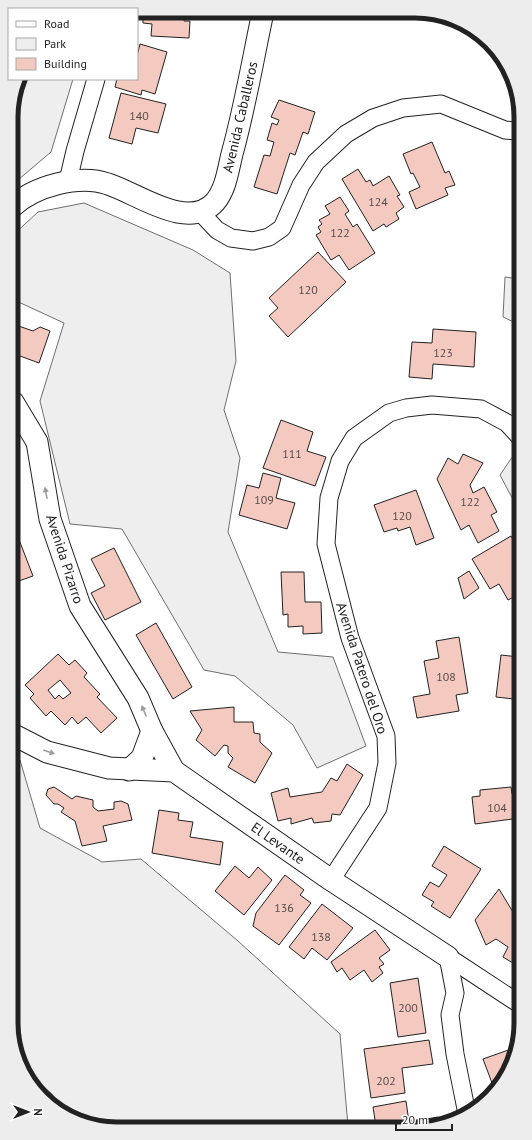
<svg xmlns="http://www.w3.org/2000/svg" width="532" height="1140" viewBox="0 0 532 1140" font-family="'PT Sans',sans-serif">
<rect width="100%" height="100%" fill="#fff"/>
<g fill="#eee" stroke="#6f6f6f">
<polygon points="19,79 73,79 51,152 12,185 12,104"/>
<polygon points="84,203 193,250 230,273 236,361 224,410 240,458 228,532 278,652 333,657 366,746 317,768 293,725 235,676 204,670 122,529 70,524 40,401 64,323 12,299 12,236 38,212"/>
<polygon points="505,277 518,279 518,324 503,317"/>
<polygon points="519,447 519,511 500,475"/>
<polygon points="14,757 20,760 40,828 102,862 141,859 238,941 340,1034 348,1126 97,1127 63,1110 51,1093 30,1076 15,1051"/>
</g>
<g fill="#f3c9c0" stroke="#222" fill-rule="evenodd">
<polygon points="143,11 185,11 184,21 190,21 189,38 151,36 152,24 143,23"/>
<polygon points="140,44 167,52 155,94 142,90 141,95 115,87 117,79 137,79 137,56"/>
<polygon points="121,93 166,104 158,133 136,128 132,144 109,138"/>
<polygon points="279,100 315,112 308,134 303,132 295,155 290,153 277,194 254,187 264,155 270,156 274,142 267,140 272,123 277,125 279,120 271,117"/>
<polygon points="432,142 445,173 449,171 455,185 445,188 448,195 416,209 409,192 420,187 413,173 411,174 403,154"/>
<polygon points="358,169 366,182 370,180 373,186 389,176 400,195 397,196 404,207 396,213 399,219 386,227 384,224 373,231 342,179"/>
<polygon points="340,197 349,211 345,214 353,227 357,224 375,253 349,270 339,255 331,260 316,235 321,232 318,227 322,224 319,220 330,214 325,206"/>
<polygon points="318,252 346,282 288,337 269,316 278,308 269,298"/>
<polygon points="13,324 33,331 40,327 50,331 39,363 20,356 16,367 13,366"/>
<polygon points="433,329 476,332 474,367 433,364 432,379 409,377 412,342 432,343"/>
<polygon points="518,362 518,384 514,363"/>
<polygon points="281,420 313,432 307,451 326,457 315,486 263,468"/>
<polygon points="463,454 483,463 470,485 473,493 484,487 497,512 491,515 499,531 478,543 469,525 461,530 437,479 448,458 458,464"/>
<polygon points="263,473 281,478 276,498 295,503 287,529 239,515 247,485 259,488"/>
<polygon points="416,490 434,538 416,545 410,527 398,531 397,528 384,532 374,505"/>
<polygon points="511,536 519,550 519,554 514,558 519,567 519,594 508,600 499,584 490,589 472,559"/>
<polygon points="18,537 33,576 13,583 13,538"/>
<polygon points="114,548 141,602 105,620 91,593 105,586 91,559"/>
<polygon points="469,571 479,588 464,599 458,578"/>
<polygon points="281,572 304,572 305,602 321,602 322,633 303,634 303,626 288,627 288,614 283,615"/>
<polygon points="156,623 192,687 173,699 136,635"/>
<polygon points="459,637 468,693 456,695 459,711 417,718 413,697 430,694 424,661 439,658 436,641"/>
<path d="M58,654l11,11 6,-5 12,13 -3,4 16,17 -3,3 20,21 -16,15 -15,-16 -8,7 -6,-7 -7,8 -14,-14 -5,5 -16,-18 4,-4 -9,-9zM60,680l11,13 -8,6 -4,-4 -4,4 -7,-9z"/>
<polygon points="501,655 519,657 519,685 516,684 514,699 496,697"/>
<polygon points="234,707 234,722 253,722 254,733 260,734 260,742 272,753 255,783 228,767 233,758 228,753 228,746 224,745 215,756 196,740 202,730 190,711"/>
<polygon points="347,764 363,775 340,815 332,814 331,821 314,823 312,818 291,824 291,818 278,821 271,793 288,788 290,797 322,792 331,778 337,781"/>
<polygon points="54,787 72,799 76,796 93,800 93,807 98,811 114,809 114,802 121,801 128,804 132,820 103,826 107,841 82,846 75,821 61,812 64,808 58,804 54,804 46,795 48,789"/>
<polygon points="511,787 512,794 520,793 520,818 475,824 472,797 480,796 480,790"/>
<polygon points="159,810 179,813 178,820 193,822 190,837 223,842 220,865 152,853"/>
<polygon points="444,846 481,869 450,918 431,906 434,902 422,895 430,882 439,887 447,875 432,866"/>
<polygon points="235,866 249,878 258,867 272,880 244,915 215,891"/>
<polygon points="285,875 304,890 300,895 311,903 279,945 253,926 256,913"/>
<polygon points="499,889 519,922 520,919 521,968 503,957 508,947 496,939 486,945 475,920"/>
<polygon points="322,904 353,928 327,960 312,948 304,959 289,947"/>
<polygon points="375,930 390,950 379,958 384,964 379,967 383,973 372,982 364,970 350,980 342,968 337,972 331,962"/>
<polygon points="418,978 426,1033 398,1037 390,983"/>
<polygon points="429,1040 433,1064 402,1068 405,1093 371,1098 364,1049"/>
<polygon points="514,1048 499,1088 495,1091 483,1059"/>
<polygon points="406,1101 409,1122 438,1117 439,1125 376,1126 373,1107"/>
</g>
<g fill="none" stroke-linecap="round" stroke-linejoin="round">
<defs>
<g id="minor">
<polyline points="68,181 75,151 96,79"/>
<polyline points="200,212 217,230 231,238 253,241 269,237 282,228 301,185 316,162 346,134 373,118 403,108 441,104 505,130 517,131"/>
<polyline points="331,880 378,808 387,763 386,736 350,638 326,544 329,498 340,461 354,438 389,413 406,408 432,405 481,409 507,423 519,436"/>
<polyline points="448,957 455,993 450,1015 455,1054 467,1114"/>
<polyline points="448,957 521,1005"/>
</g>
<g id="tertiary">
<path d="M12,207c22,-21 67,-33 96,-23 29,9 80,48 107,18 11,-13 13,-32 17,-48 13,-47 21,-95 31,-142"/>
<polyline points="13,402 37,442 50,519 80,606 138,698 152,731 174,771"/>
<polyline points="14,735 47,752 109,768 174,771 331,880 448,957"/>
<polyline points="129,770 142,758 152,731"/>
</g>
</defs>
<use href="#minor" stroke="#222" stroke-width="19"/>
<use href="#tertiary" stroke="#222" stroke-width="23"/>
<use href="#minor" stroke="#fff" stroke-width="17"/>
<use href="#tertiary" stroke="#fff" stroke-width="21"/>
</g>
<defs><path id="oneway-solid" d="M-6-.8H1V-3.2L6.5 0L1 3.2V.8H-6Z"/></defs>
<g fill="#9c9c9c">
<use href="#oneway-solid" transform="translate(46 493) rotate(-100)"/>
<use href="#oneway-solid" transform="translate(144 711) rotate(-113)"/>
<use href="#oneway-solid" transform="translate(49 752) rotate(19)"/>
</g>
<g text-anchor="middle" stroke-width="3" stroke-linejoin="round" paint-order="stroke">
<g font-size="12" fill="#564c4a">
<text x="139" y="120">140</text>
<text x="378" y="206">124</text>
<text x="340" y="237">122</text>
<text x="308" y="294">120</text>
<text x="443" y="357">123</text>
<text x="292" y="458">111</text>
<text x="264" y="504">109</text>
<text x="470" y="506">122</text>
<text x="402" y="520">120</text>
<text x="446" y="681">108</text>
<text x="497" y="812">104</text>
<text x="284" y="912">136</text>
<text x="321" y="941">138</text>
<text x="408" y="1012">200</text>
<text x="386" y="1085">202</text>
</g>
<g font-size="14" fill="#222" stroke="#fff">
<text transform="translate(240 117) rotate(-77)" y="5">Avenida Caballeros</text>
<text transform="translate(65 559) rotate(72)" y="5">Avenida Pizarro</text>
<text transform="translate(362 668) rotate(72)" y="5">Avenida Patero del Oro</text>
<text transform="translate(278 843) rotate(35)" y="5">El Levante</text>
</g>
</g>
<path d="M0 0H532V1140H0ZM117 18H415A99 99 0 0 1 514 117V1023A99 99 0 0 1 415 1122H117A99 99 0 0 1 18 1023V117A99 99 0 0 1 117 18Z" fill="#ededed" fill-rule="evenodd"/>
<path fill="none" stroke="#222" stroke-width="5" d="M117 18H415A99 99 0 0 1 514 117V1023A99 99 0 0 1 415 1122H117A99 99 0 0 1 18 1023V117A99 99 0 0 1 117 18Z"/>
<rect x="8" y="8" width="130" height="72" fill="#ffffff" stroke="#a7a7a7"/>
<rect x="16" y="21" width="20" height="6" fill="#ffffff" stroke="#a7a7a7"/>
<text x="44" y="28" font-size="12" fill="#222222">Road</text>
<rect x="16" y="38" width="20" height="12" fill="#eeeeee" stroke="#a7a7a7"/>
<text x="44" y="48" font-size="12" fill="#222222">Park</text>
<rect x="16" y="58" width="20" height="12" fill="#f3c9c0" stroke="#a7a7a7"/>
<text x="44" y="68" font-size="12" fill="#222222">Building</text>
<g transform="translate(28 1112) rotate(90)" stroke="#ffffff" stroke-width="3" paint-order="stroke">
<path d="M0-3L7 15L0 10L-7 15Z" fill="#222222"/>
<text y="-6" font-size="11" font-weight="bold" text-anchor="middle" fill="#222222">N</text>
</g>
<path d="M396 1124v6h56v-6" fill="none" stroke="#222222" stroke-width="2"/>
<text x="402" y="1124" font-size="12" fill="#222222" stroke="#ffffff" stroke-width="3" paint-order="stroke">20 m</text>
</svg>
